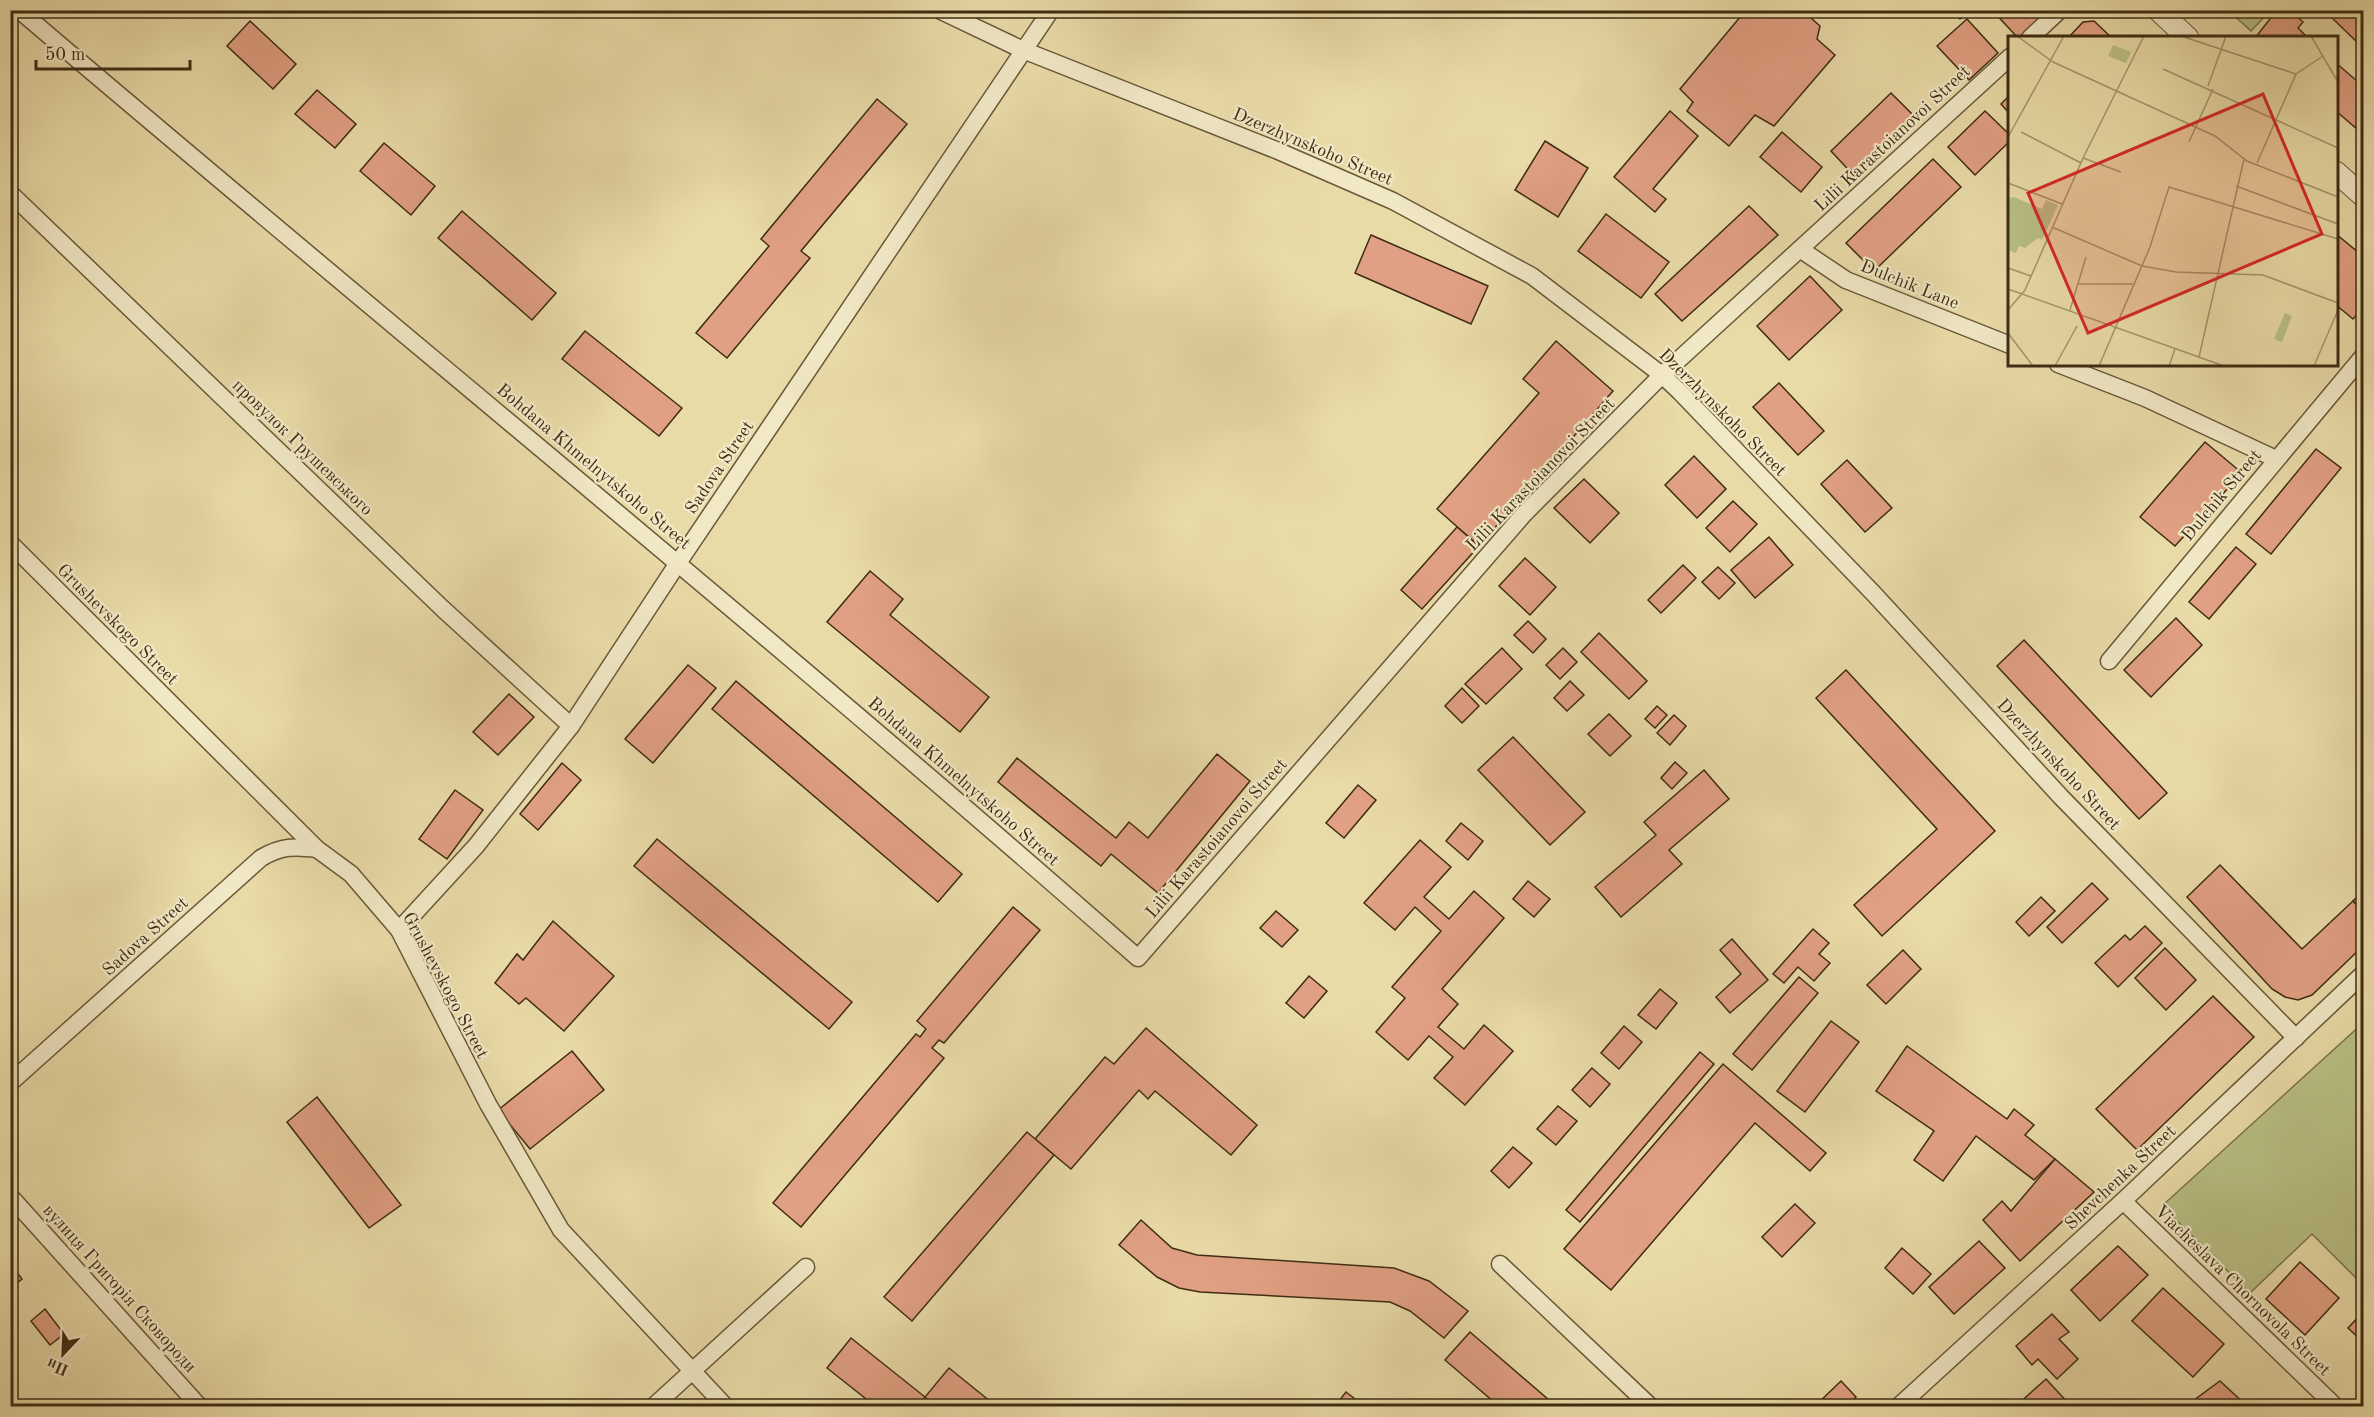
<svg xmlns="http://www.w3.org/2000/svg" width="2374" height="1417" viewBox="0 0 2374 1417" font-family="'Old Standard TT',serif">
<rect width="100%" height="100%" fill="#e9dba8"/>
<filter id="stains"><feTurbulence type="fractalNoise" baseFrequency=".00333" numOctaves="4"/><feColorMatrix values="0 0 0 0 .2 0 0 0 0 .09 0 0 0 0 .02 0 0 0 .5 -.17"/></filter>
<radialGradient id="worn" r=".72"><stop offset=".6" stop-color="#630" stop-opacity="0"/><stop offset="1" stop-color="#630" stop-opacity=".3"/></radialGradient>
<g fill="#b9c086" stroke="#7c764c" stroke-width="1.5">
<polygon points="2229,11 2270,11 2251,31"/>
<polygon points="2363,1023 2363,1285 2312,1234 2250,1293 2162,1206"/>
</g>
<g fill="#e1a083" stroke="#3e2c13" stroke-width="1.5">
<polygon points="1746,10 1802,10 1820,26 1817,39 1835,55 1774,126 1755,115 1729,146 1687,111 1693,102 1680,89"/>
<polygon points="1952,10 1970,10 1960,19"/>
<polygon points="1992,10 2050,11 2021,38 2018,38"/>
<polygon points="2277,10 2290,10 2303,22 2298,28 2308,38 2255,38"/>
<polygon points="2335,10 2364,10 2364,38 2358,43 2330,16"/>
<polygon points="1967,19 1998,53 1969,80 1937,46"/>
<polygon points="250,21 296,64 273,89 227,46"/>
<polygon points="2094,21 2112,38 2068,38 2083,22"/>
<polygon points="2336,63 2364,87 2364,135 2336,111"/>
<polygon points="317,90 356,124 335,148 295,114"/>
<polygon points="1891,93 1917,119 1856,178 1831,151"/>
<polygon points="2010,95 2010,114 2001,104"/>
<polygon points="877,99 907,124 801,251 810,258 727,358 696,333 769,246 761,239"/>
<polygon points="1670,111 1698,136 1653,189 1666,199 1655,212 1614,177"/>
<polygon points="1985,111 2010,135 2010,141 1975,175 1948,147"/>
<polygon points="1782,132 1822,167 1801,192 1760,157"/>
<polygon points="1545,141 1588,168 1558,217 1515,190"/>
<polygon points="384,143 435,186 411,215 360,171"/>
<polygon points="1933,159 1961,187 1874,271 1846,243"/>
<polygon points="1749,206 1778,235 1682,321 1655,294"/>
<polygon points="462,211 556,293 532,320 438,238"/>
<polygon points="1606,214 1669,262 1641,298 1578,251"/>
<polygon points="2336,234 2364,257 2364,306 2353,319 2336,305"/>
<polygon points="1371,235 1488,286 1471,324 1355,273"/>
<polygon points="1810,276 1842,310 1789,360 1757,326"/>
<polygon points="585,331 682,408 659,436 562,359"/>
<polygon points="1556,341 1613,391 1479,546 1437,509 1539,393 1523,379"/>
<polygon points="1779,383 1824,431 1798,455 1753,407"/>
<polygon points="2205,442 2242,473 2175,546 2140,517"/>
<polygon points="2316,449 2341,468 2271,554 2246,534"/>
<polygon points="1694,456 1726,489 1697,518 1665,485"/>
<polygon points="1847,460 1892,508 1865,532 1821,484"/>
<polygon points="1584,479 1619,513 1590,543 1554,508"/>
<polygon points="1733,501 1757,524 1730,552 1706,528"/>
<polygon points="1457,527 1479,546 1422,609 1401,590"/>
<polygon points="1769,537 1793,565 1755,598 1731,570"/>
<polygon points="2236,547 2256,564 2209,619 2189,602"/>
<polygon points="1525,558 1556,587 1530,615 1499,586"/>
<polygon points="1683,565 1696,578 1661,613 1648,600"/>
<polygon points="1718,567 1735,583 1719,599 1702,582"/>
<polygon points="870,571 903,599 890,615 989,697 960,732 827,622"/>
<polygon points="2176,618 2202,645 2151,697 2124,670"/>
<polygon points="1528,621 1546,639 1533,653 1514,635"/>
<polygon points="1599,633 1647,681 1629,699 1581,652"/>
<polygon points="2024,640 2167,793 2139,819 1997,666"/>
<polygon points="1502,648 1522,669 1486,704 1465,684"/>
<polygon points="1563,648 1577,662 1560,679 1546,665"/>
<polygon points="688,665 716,688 653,763 625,739"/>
<polygon points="1846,670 1995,831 1882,936 1854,905 1937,829 1816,698"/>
<polygon points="736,681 962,874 938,902 712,709"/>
<polygon points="1570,681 1584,695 1567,711 1554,698"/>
<polygon points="1462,688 1479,706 1462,723 1445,706"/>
<polygon points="509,694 534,717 498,755 473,732"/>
<polygon points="1657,706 1667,715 1655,728 1645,719"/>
<polygon points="1609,714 1631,736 1610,756 1588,734"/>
<polygon points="1674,715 1686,726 1670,745 1657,733"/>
<polygon points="1513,737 1585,812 1550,845 1478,770"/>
<polygon points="1217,754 1250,781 1158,893 1111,854 1101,866 998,782 1017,758 1116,838 1129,822 1148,838"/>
<polygon points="1675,762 1687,773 1672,789 1661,778"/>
<polygon points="562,763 581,780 538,830 520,814"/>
<polygon points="1704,770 1729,799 1669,850 1682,864 1621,917 1595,887 1656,835 1644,822"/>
<polygon points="1358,785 1376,800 1344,838 1326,823"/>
<polygon points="455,790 483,810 447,859 419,839"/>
<polygon points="1461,823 1483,841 1468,860 1446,841"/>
<polygon points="657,839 852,1002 829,1029 634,866"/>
<polygon points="1420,840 1451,867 1424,897 1449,919 1474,891 1504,918 1442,989 1458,1004 1438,1027 1464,1049 1484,1025 1513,1051 1465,1105 1434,1078 1453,1057 1429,1036 1408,1060 1376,1032 1405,998 1392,987 1441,931 1415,907 1395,930 1364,903"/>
<polygon points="2220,865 2302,949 2353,901 2364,913 2364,945 2312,995 2298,1000 2285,997 2272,989 2187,897"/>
<polygon points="1528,881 1550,899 1534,917 1513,899"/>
<polygon points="2092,883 2108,899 2062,943 2047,927"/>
<polygon points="2364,890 2364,913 2353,901"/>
<polygon points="2041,897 2055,911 2029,936 2016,922"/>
<polygon points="1013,907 1040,930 944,1043 939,1040 932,1048 944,1058 801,1227 773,1203 916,1034 920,1037 926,1029 917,1021"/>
<polygon points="1276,911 1298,930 1282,947 1260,928"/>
<polygon points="553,921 614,976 564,1031 526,998 519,1004 495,983 517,954 523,960"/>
<polygon points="2145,926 2162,943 2118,987 2095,963 2125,935 2130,940"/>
<polygon points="1813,929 1829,943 1819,954 1830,963 1814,981 1798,967 1784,983 1773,974"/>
<polygon points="1732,939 1768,980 1730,1013 1716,997 1741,974 1720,950"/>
<polygon points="2165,948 2196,980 2166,1010 2135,978"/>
<polygon points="1903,950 1921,969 1886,1004 1867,985"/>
<polygon points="1309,976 1327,991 1304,1018 1286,1003"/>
<polygon points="1799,977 1818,993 1752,1070 1733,1054"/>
<polygon points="1660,989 1677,1003 1656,1029 1638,1015"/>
<polygon points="2213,996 2254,1037 2137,1150 2096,1109"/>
<polygon points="1831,1021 1859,1042 1805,1112 1777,1091"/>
<polygon points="1624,1026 1642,1042 1619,1069 1601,1053"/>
<polygon points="1146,1028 1257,1125 1231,1155 1155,1091 1148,1099 1139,1090 1071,1169 1035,1139 1105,1057 1114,1064"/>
<polygon points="1907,1046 2007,1119 2014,1109 2034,1125 2025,1135 2055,1159 2034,1180 1976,1136 1943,1181 1914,1160 1934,1131 1876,1091"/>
<polygon points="572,1051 604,1090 530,1149 498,1110"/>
<polygon points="1700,1052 1714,1064 1580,1222 1566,1210"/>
<polygon points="1723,1064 1826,1153 1810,1171 1755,1123 1611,1290 1564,1249"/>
<polygon points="1592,1068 1610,1084 1590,1107 1572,1090"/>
<polygon points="317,1097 401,1205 369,1228 287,1122"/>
<polygon points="1558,1106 1577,1121 1556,1145 1537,1129"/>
<polygon points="1027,1132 1054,1155 912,1321 884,1297"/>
<polygon points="1513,1147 1532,1163 1509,1188 1491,1171"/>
<polygon points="2055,1159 2094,1192 2020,1261 1983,1220 2002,1201 2011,1211"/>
<polygon points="1795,1204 1815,1223 1782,1257 1762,1237"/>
<polygon points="1141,1220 1172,1248 1197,1255 1394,1268 1429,1281 1468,1311 1444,1338 1410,1311 1390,1302 1200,1292 1179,1288 1157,1277 1119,1245"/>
<polygon points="1979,1241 2005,1268 1954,1314 1929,1287"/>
<polygon points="2118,1246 2148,1275 2100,1321 2071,1290"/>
<polygon points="1902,1248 1931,1274 1913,1294 1885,1268"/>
<polygon points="2300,1262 2339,1298 2305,1335 2266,1299"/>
<polygon points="10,1263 22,1279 10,1288"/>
<polygon points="2163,1288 2224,1344 2193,1377 2132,1321"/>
<polygon points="45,1309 64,1334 50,1345 31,1321"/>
<polygon points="2364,1311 2364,1343 2348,1328"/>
<polygon points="2052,1314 2069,1332 2059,1339 2078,1359 2057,1379 2038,1359 2032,1365 2016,1346"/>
<polygon points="1470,1332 1549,1400 1543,1406 1491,1406 1495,1403 1445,1360"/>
<polygon points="851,1338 925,1397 917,1406 875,1406 827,1368"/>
<polygon points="949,1368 996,1406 937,1406 925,1397"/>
<polygon points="2046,1379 2071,1406 2016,1406"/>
<polygon points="1841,1381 1856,1397 1847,1406 1815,1406"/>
<polygon points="2220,1381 2247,1406 2186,1406"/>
<polygon points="1346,1392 1364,1406 1335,1406"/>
</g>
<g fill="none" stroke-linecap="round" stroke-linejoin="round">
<defs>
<g id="minor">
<path d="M19,10c372,317 752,625 1119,948l386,-444 138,-139 348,-318"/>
<polyline points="939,10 1023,50 1276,150 1393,201 1532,276 1662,375 1679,391 1874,594 2061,797 2296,1038"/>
<polyline points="2030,38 2060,10"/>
<polyline points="10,193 443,609 571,726"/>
<polyline points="1800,249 1846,280 2010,345"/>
<polyline points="2058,364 2145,398 2276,459"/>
<polyline points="10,543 317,849 351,874 399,930 488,1104 561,1230 725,1406"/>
<polyline points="2109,661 2364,355"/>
<polyline points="399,930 476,846 571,726 678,563 1051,10"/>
<path d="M10,1083l251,-225c20,-12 34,-12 56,-9"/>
<polyline points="10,1196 199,1406"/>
<polyline points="2123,1201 2335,1406"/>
<polyline points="1500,1264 1650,1406"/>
<polyline points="654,1406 806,1267"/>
<polyline points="1899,1406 2123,1201 2364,973"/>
</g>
<g id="tertiary">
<polyline points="2158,10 2188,38"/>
<polyline points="2336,172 2364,197"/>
</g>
</defs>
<use href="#minor" stroke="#695838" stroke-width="19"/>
<use href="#tertiary" stroke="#695838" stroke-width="23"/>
<use href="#minor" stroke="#f1e8c6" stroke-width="16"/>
<use href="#tertiary" stroke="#f1e8c6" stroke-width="21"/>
</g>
<g text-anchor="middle" stroke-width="4.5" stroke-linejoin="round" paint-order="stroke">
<g font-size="18" fill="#3e2c13" stroke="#f1e8c6">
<text transform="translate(1892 138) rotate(-43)" y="6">Lilii Karastoianovoi Street</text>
<text transform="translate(1313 146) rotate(23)" y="6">Dzerzhynskoho Street</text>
<text transform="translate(1910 284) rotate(22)" y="6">Dulchik Lane</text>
<text transform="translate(1723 412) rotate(45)" y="6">Dzerzhynskoho Street</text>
<text transform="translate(303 447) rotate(44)" y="6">провулок Грушевського</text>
<text transform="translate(594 466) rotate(40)" y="6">Bohdana Khmelnytskoho Street</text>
<text transform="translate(719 467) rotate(-56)" y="6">Sadova Street</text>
<text transform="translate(1540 474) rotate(-46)" y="6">Lilii Karastoianovoi Street</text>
<text transform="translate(2221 495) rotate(-50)" y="6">Dulchik Street</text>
<text transform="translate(118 624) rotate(45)" y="6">Grushevskogo Street</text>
<text transform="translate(2059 764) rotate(47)" y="6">Dzerzhynskoho Street</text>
<text transform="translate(964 781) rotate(41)" y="6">Bohdana Khmelnytskoho Street</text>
<text transform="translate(1216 838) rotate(-49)" y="6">Lilii Karastoianovoi Street</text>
<text transform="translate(145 936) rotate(-42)" y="6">Sadova Street</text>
<text transform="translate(446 985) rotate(62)" y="6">Grushevskogo Street</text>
<text transform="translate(2120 1177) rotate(-43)" y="6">Shevchenka Street</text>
<text transform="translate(120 1288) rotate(48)" y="6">вулиця Григорія Сковороди</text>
<text transform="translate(2243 1290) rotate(44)" y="6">Viacheslava Chornovola Street</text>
</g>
</g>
<g transform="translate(2008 36)">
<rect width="330" height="330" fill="#e9dba8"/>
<path d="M105,9l18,7 -5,11 -18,-7zM6,161l28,12 4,-9 12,5 -16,35 -4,-2 -13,10 -6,-2 -3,7 -8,-3v-52zM277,277l7,3 -10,26 -8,-3z" fill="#b9c086"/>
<path fill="none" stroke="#a5956c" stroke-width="1.5" d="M9,0l36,26M173,0l115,38M303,0l27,46M45,26l162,74 32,25 91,36M155,33l175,79M200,50l18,-50M13,96l60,31M0,101l56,-101M181,106l24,-53M75,122l38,14M249,127l39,-89 27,-18M0,147l54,21M228,150l102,38M44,191l90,39 34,6 87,3 75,28M0,232l23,8M70,248h55M0,253l216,77M0,274l17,-20 58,-132 61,-122M62,274l16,-53M0,297l25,33M191,321l45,-198M47,330l22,-40M91,330l51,-119 19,-60 169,52M161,330l6,-17M306,330l24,-56"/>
<path fill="#d62828" fill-opacity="0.15" stroke="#d62828" stroke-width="3" d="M255,58l59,140 -234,99 -60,-140z"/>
<rect width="330" height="330" fill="none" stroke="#3e2c13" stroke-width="3"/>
</g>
<rect width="2374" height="1417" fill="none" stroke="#e9dba8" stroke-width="36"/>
<rect x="12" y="12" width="2350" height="1393" fill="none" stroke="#3e2c13" stroke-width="3"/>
<rect x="18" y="18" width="2338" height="1381" fill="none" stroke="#3e2c13" stroke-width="1.5"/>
<g transform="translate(63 1354) rotate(203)" stroke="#f1e8c6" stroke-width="4.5" paint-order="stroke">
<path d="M0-4.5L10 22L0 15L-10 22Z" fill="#3e2c13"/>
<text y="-9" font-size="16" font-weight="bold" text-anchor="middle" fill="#3e2c13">Пн</text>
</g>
<path d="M36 60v9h154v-9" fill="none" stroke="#3e2c13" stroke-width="3"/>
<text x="45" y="60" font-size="18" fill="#3e2c13" stroke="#f1e8c6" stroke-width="4.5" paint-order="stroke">50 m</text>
<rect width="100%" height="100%" filter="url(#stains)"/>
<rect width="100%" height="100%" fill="url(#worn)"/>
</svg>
